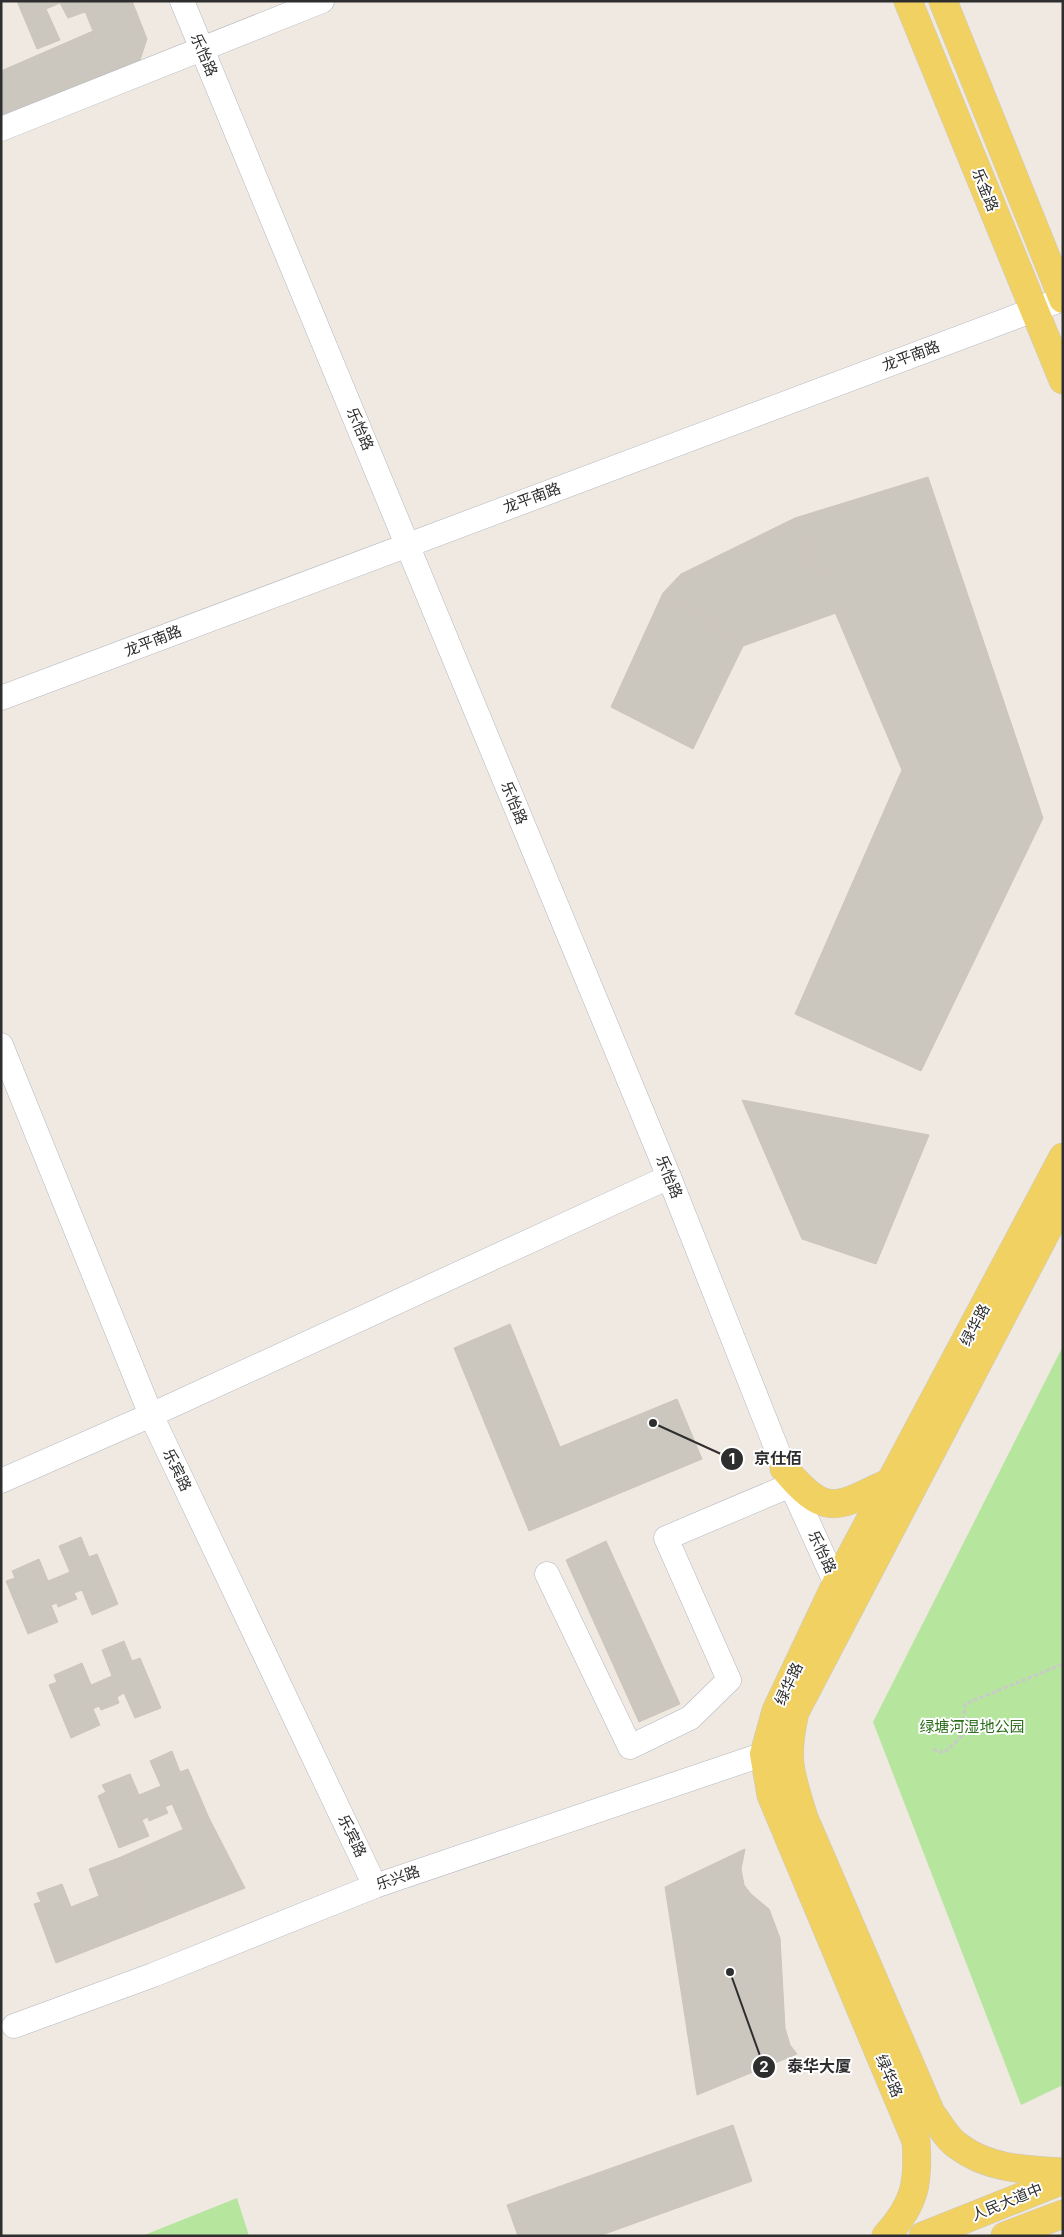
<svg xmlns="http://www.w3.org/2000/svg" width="1064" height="2237" viewBox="0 0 1064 2237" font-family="Inter,'Noto Sans SC',sans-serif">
<rect width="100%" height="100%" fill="#efe9e1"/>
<g fill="#b6e59e">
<polygon points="1063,1346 1063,2085 1021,2105 873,1722"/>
<polygon points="237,2198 249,2236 142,2236"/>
</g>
<g fill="#cbc7bf" stroke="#cbc5ba">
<polygon points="17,1 81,1 85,12 68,18 60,3 46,9 60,40 37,49"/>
<polygon points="81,1 132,1 147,39 140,60 1,116 1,71 93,31"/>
<polygon points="928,477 1043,818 921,1071 795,1014 902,770 795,518"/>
<polygon points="795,518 836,613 743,646 663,593 681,574"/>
<polygon points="663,593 743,646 693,749 611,707"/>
<polygon points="742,1100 929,1135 876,1264 802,1239"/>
<polygon points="510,1324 560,1447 677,1399 702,1459 529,1531 454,1348"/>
<polygon points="81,1537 89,1557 97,1554 118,1604 92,1615 82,1590 74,1593 77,1599 58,1607 57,1603 51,1605 58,1622 28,1634 6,1581 15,1578 12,1571 39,1559 48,1581 70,1572 59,1546"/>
<polygon points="606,1541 680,1704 639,1722 566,1560"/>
<polygon points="124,1641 132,1661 140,1658 161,1708 135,1718 124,1693 117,1697 119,1703 101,1710 99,1706 93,1709 100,1725 71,1738 49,1685 57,1682 54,1675 82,1663 91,1685 112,1676 102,1650"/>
<polygon points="172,1751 180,1772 188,1769 209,1818 183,1829 172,1804 165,1807 168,1813 149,1821 148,1817 142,1820 149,1836 119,1848 98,1796 106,1792 102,1785 130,1774 139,1795 161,1786 150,1761"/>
<polygon points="209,1818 245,1888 148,1927 121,1857"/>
<polygon points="745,1849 741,1869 744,1885 751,1894 769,1909 780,1938 785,2028 790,2045 797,2054 697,2095 665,1887"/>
<polygon points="121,1857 148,1927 56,1963 34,1904 41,1902 37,1893 62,1884 71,1907 99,1896 89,1869"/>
<polygon points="733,2125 752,2181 599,2236 518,2236 507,2205"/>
</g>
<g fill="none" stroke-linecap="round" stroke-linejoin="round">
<defs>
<g id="minor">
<polyline points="182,1 669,1177 791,1485 836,1584 848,1591"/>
<polyline points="1,129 322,1"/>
<polyline points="1,698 1063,299"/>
<polyline points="1,1045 151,1415 375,1886"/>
<polyline points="1,1481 151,1415 669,1177"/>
<polyline points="547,1574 630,1747 690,1718 729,1680 666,1538 791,1485"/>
<polyline points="14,2026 153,1975 375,1886 764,1754 782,1751"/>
</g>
<g id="major">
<polyline points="908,1 1063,380"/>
<polyline points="943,1 1063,299"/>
<path d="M1063,1200l-268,512c-11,47 -5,61 9,106l127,295c8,10 16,26 27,33 30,23 69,24 105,26"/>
<path d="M784,1468c43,52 53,39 108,13"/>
<path d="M886,2236c29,-32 33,-53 30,-95l-145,-346 -7,-41 12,-43 60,-127 227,-427"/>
<polyline points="923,2236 1063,2180"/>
<polyline points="1005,2236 1063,2214"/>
</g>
</defs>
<use href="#minor" stroke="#b4b7c1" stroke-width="25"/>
<use href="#major" stroke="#c9c9c9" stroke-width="29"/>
<polyline stroke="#c9c9c9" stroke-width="3" stroke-dasharray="4 2.5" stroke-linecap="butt" points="933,1749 944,1753 962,1736 965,1704 1063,1664"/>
<use href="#minor" stroke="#fff" stroke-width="24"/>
<use href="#major" stroke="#f2d163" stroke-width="28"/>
</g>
<g text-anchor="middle" stroke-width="4" stroke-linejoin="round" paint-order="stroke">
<g font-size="15" fill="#2e2e2e" stroke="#fff">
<text transform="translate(204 55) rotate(67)" y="5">乐怡路</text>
<text transform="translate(985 190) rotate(68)" y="5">乐金路</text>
<text transform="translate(911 356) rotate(-20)" y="5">龙平南路</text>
<text transform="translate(360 429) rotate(67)" y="5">乐怡路</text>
<text transform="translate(532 498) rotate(-20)" y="5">龙平南路</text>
<text transform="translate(153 641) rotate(-21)" y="5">龙平南路</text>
<text transform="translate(514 803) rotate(68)" y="5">乐怡路</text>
<text transform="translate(669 1177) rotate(68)" y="5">乐怡路</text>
<text transform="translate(975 1325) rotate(-62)" y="5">绿华路</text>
<text transform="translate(177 1470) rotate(64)" y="5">乐宾路</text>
<text transform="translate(822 1552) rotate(65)" y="5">乐怡路</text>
<text transform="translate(789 1684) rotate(-65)" y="5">绿华路</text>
<text transform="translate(352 1836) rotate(64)" y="5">乐宾路</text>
<text transform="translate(398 1878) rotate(-19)" y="5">乐兴路</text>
<text transform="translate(889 2076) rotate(67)" y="5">绿华路</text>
<text transform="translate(1007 2202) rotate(-22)" y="5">人民大道中</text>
</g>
<g font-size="15" fill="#2c6e1b" stroke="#fff">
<text x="972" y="1732">绿塘河湿地公园</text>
</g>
</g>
<path fill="none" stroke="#2e2e2e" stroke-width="2" d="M653 1423L732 1459M730 1972L764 2067"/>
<g fill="#2e2e2e" stroke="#fff" stroke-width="2">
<circle cx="653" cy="1423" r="5"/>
<circle cx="730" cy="1972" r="5"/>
<circle cx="732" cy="1459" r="12"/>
<circle cx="764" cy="2067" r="12"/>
</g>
<g font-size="15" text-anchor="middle" font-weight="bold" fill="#fff">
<text x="732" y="1464">1</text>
<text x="764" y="2072">2</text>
</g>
<g font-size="16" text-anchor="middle" font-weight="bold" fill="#2e2e2e" stroke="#fff" stroke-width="4" stroke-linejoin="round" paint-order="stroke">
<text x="778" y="1464">京仕佰</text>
<text x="819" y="2072">泰华大厦</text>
</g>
<rect width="1064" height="2237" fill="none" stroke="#2e2e2e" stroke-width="5"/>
</svg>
